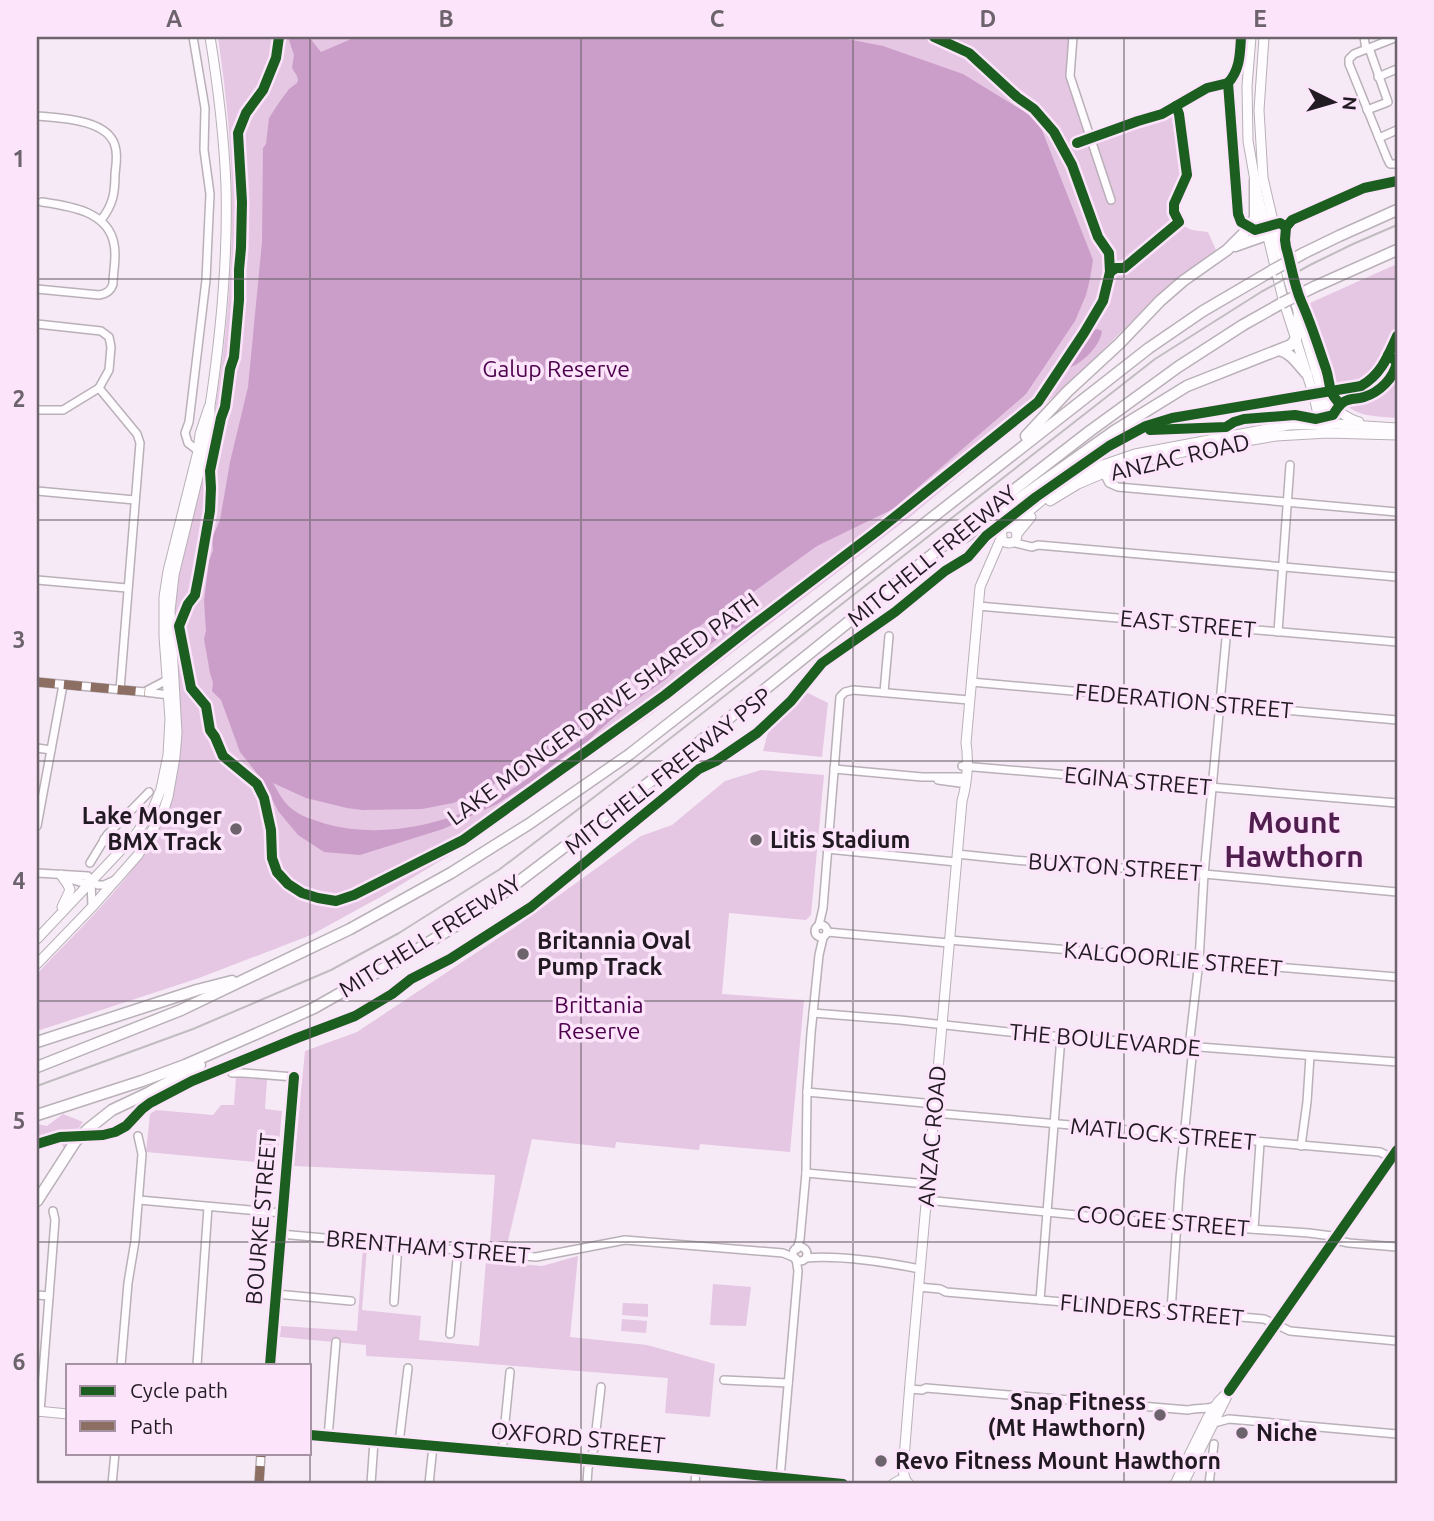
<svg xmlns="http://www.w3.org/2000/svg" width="1434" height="1521" viewBox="0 0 1434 1521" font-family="Ubuntu,sans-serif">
<rect width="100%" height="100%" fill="#f6eaf6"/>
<g fill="#e5c6e3">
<path d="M218,37h852l-3,39 20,66 51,-20 25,-6 12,-8 3,6 7,61 -11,21 -1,16 6,12 13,6 16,2 8,18 -58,45 -87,87 -160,134 -259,198 -184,130 -84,51 -73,40 -112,43 -162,53v-57c39,-42 88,-87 117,-136 13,-22 20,-47 24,-72 -1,-36 -2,-71 -3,-106 -1,-18 -3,-36 -1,-53 5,-67 30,-131 41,-196 14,-88 21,-176 15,-264 -2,-37 -7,-74 -12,-110z"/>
<path d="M1397,264v154c-25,-2 -41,-1 -59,-20l-28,-95z"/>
<polygon points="806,692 828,703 822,757 763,751 770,725"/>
<polygon points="761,770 824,775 811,915 806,920 729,913 722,994 804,1000 790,1152 700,1144 699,1150 616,1142 615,1148 532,1139 507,1245 490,1243 495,1175 294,1166 305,1051 357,1032 518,925 641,836 672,825 725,781"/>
<polygon points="236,1077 267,1080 265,1109 282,1111 277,1164 146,1152 150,1114 156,1110 213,1115 221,1105 234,1105"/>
<polygon points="63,1114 83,1122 64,1148 54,1132 37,1137 37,1124 47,1126"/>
<polygon points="363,1247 367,1247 362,1310 421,1316 419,1340 479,1346 486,1261 542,1266 578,1256 570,1337 647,1345 715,1364 710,1417 665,1413 668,1378 452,1361 366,1356 366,1345 280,1337 281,1326 357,1331"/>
<polygon points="713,1284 751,1287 746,1326 710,1325"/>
<polygon points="623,1303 648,1304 648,1317 622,1315"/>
<polygon points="622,1319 647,1321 646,1333 621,1331"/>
</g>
<g fill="#cb9ec9" fill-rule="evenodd">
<path d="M288,37h21l12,15 35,-15h481l46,9 80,28 75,46 55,140 -3,19 -4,16 -11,26 -49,73 -133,115 -76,37 -83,60 5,14 4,-3 3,6 -1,5 -6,4 -5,-4 -48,33 -21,19 -39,27 -31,27 -11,12 -14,6 -40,31 -33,21 -54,25 -83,26 -36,-3 -26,-17 -20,-24 -15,-30 -23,-29 -19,-52 -9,-9 1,-8 -3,-10 -6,-34 2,-8 -2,-30 5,-40 4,-11 -1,-12 8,-18 10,-58 18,-75 14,-145 1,-94 3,-4 3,-26 9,-14 11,-15 8,-6 1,-3 -1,-4 -5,-8 2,-13zM728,609l6,8 -2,6c-40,28 -79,57 -118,88 -14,11 -26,27 -42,34 -23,17 -45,36 -70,50 -52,28 -117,45 -176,29 -12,-4 -24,-7 -34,-15 -9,-7 -13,-16 -19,-26l33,15 41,10 16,2 59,-1 31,-6 20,-7 41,-23 51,-35 12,-9 43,-42 44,-36 46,-32z"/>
<path d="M1097,329l5,2c-2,16 -21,33 -35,38l2,-5 22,-28 1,-5z"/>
</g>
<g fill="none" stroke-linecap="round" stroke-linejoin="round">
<defs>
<g id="minor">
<polyline points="193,37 205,108 204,150 210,194 206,280 189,422 185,433 188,443 201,453"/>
<polyline points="1073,37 1070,76 1111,200"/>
<polyline points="1364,37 1366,49"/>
<polyline points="1397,37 1354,54 1349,59 1349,64 1387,158 1390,164 1397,164"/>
<polyline points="1378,77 1397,69"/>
<polyline points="1367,110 1388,102 1369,48"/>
<path d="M37,116c22,2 71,3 78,30 3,9 1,19 0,28 0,19 -2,31 -14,46"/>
<polyline points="1379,138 1397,130"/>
<path d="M37,289l62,6c7,-1 12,-4 14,-11 0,-13 4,-27 1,-40 -6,-33 -45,-38 -72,-42"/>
<polyline points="37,324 101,331 109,337 111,347 109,370 99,388 63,410 37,410"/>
<polyline points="99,388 137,434 140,443 120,690"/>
<polyline points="1102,470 1109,483 1118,487 1397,512"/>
<polyline points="37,491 135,500"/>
<polyline points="1011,542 1032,547 1038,545 1397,577"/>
<polyline points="37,580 127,588"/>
<polyline points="978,606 1397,642"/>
<polyline points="1278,632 1290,465"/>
<polyline points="37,682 145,692 169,695"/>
<polyline points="971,682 1397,720"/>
<polyline points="146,691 167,680"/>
<polyline points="884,692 889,636"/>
<polyline points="37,748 51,750"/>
<polyline points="962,766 1397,803"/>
<polyline points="834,769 922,777 961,777"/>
<polyline points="938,780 960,783"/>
<polyline points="37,826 63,685"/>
<polyline points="104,839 119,852"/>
<polyline points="827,849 956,862"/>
<polyline points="957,854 1014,860 1204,874 1397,892"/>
<polyline points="90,863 107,835 149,792"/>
<polyline points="37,873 88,876 91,882 92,906"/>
<polyline points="67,876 73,880 83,883 91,882 98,885 104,885 115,880"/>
<circle cx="821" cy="931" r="6"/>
<polyline points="819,925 823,908 840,697 845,692 853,690 969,700"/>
<polyline points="827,932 949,943"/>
<polyline points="949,940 1397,977"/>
<polyline points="813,1013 900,1020 1027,1034 1397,1062"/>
<polyline points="1189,1047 1199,961 1204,874 1227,628"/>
<polyline points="232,1073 243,1073 294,1077 270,1365"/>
<polyline points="807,1092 935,1104"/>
<polyline points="934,1113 1380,1152 1392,1158"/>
<polyline points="1301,1146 1307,1102 1310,1056"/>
<polyline points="806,1173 927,1184"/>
<polyline points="139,1200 282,1213"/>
<polyline points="926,1200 1147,1222 1309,1233 1332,1236 1339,1241 1349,1243 1397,1247"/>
<polyline points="1254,1229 1260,1143"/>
<polyline points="280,1234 536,1257 625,1240 783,1253 795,1258"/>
<circle cx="800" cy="1254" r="7"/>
<polyline points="797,1249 800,1239 806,1173 807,1092 811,1033 819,955 823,938"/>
<path d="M806,1258c36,-3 78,4 114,11"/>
<polyline points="918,1287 940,1289 946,1292 1264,1319 1290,1331 1397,1341"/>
<polyline points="276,1294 351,1301"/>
<polyline points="37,1295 49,1296"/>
<polyline points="1040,1300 1061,1037"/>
<polyline points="394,1302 398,1244"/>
<polyline points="1171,1311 1180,1178 1193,1047"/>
<polyline points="450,1334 458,1249"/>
<polyline points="121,1365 128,1283 135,1241 142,1154 138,1136"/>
<polyline points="197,1365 208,1207"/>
<polyline points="724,1380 788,1383"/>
<path d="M909,1389l13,1 4,-2 262,22c9,-3 19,0 27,-4"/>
<polyline points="40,1412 55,1220 53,1211"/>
<polyline points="1214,1423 1229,1419 1397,1434"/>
<polyline points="328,1437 336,1342"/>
<polyline points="399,1443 408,1368"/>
<polyline points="502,1453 510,1372"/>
<polyline points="780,1478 798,1271 796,1259"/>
<polyline points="112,1484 115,1453"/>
<polyline points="259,1484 261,1453"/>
<polyline points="371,1484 374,1441"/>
<polyline points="429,1484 433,1446"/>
<polyline points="587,1484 588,1468 594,1448 601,1387"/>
<polyline points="695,1484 696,1469"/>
<polyline points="1209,1484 1214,1444"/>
</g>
<g id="major">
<polyline points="1251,37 1247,86 1248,141 1257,192 1283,299 1313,393"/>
<polyline points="1264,37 1259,110 1263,178 1279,247 1322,392"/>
<path d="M1325,394c8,15 19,23 34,28"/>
<polyline points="1314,396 1321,428"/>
<polyline points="1323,396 1328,427"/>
<polyline points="1050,501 1078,484 1118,467 1183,452 1276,436 1328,433 1397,435"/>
<polyline points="1010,527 1047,496 1067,483 1097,467 1135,454 1289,425 1335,424 1397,428"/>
<circle cx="1009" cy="535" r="8"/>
<polyline points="1017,534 1031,517"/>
<polyline points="61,875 68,885 70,890 62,907"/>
<polyline points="37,939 136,834 153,809 161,789 168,755 170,719 164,636 164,597 168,571 198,451 200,434 209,407"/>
<path d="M37,964l55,-57 46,-52 25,-43 5,-15 7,-40 2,-24 -7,-122 4,-36 34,-139 2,-16v-14c11,-73 18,-146 16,-220 -2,-50 -8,-100 -16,-149"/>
<polyline points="37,1411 68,1414"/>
<polyline points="310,1435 676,1467 843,1484"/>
<path d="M906,1481l-3,-10 7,-88 52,-582c5,-17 7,-40 4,-58l14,-156 22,-51"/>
<polyline points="893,1484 900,1480 906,1481 909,1484"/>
<polyline points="1175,1484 1208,1417 1218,1402 1229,1391 1253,1357 1397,1150"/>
<polyline points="1183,1484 1227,1396"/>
</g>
<g id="highway">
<polyline points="1235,246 1275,232"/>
<polyline points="1304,253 1339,236 1397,210"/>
<polyline points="1314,287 1397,250"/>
<path d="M1279,350c13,3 19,15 28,24"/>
<polyline points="1026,436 1067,392 1120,343 1160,301 1183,281 1227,250 1250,227 1255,218 1255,181"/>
<polyline points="965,537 1114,431 1187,386 1291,345 1296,339 1299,311"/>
<polyline points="37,1042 197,990 232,981"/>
<polyline points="37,1067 181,1010 350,929 451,873 529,824 630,754 1149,348 1203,311 1273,270"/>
<polyline points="37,1115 142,1081 185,1065 249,1037 314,1008 423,946 463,921 505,892 651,781 975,520 1090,431 1178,367 1243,325 1282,303"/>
<polyline points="37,1201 75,1142 88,1129 112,1110 148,1093 200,1065"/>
</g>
</defs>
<use href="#minor" stroke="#b9b0b8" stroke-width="10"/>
<use href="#major" stroke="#b9b0b8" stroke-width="11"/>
<use href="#highway" stroke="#b9b0b8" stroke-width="13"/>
<use href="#minor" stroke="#fefcfe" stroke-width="7"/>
<use href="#major" stroke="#fefcfe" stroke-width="9"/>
<use href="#highway" stroke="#fefcfe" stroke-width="10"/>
<polyline stroke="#c0bcc0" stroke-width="2" points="37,1086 193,1029 331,970 399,933 500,869 640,762 1155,359 1261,292 1310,265 1353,244 1397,225"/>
<defs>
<g id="highway-bridge">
<polyline points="1273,270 1304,253"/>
<polyline points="1282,303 1314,287"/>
</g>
</defs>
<use href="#highway-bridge" stroke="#b9b0b8" stroke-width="13" stroke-linecap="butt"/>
<use href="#highway-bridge" stroke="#fefcfe" stroke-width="10"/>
<g stroke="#8d6e63" stroke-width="9" stroke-dasharray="18 9" stroke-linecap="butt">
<polyline points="37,682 145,692"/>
<polyline points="259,1484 261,1453"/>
</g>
<defs>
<g id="cycleway">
<polyline points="279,37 276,58 263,90 246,113 238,133 242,202 241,248 239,270 239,300 234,357 230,369 225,407 221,418 210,471 211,488 210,511 199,574 195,595 188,604 179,626 191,688 206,706 210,730 215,737 223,756 257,784 264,798 271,830 272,858 277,872 288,884 302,893 318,898 336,901 354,895 463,840 665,695 755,624 876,532 1038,402 1084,333 1103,301 1110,272 1109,253 1098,237 1072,165 1054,132 1034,109 1017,97 969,53 934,37"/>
<path d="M1241,37c-1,17 -1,33 -13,46l10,131 3,8 14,8 25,-7 6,4"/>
<polyline points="1077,143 1138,121 1162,114 1207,88 1228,83"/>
<polyline points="1110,272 1116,268 1124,268 1179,222 1174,212 1174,204 1187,175 1179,114 1176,106"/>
<path d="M1340,404c-13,-13 -9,-20 -14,-35 -8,-23 -15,-46 -25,-68 -7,-16 -10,-37 -15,-54l-1,-7 1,-13 6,-7 72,-32 33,-7"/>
<path d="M1150,430l76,-3 8,-5 10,-3 51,-4 21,4 17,-4c4,-6 7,-13 15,-15 5,-2 11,-1 16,-3 16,-5 30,-19 33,-35l-9,-7"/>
<path d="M37,1144l23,-7 43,-2 12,-3 11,-6 16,-17 8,-6 42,-22 105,-43 58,-22 37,-22 19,-15 39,-20 81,-52 168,-138 17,-8 41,-28 34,-32 31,-38 73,-51 50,-41 23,-14 18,-21 50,-39 73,-51 37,-20 26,-8 189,-32c20,-11 27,-30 36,-50"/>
<polyline points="270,1365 294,1077"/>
<polyline points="1229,1391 1397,1150"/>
<polyline points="310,1435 676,1467 843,1484"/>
</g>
</defs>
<use href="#cycleway" stroke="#fce4fa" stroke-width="15"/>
<use href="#cycleway" stroke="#1b5e20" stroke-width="10"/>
</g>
<path fill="none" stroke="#6c636c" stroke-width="2" stroke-opacity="0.55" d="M310,37v1447M581,37v1447M853,37v1447M1124,37v1447M37,279h1360M37,520h1360M37,761h1360M37,1001h1360M37,1242h1360"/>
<g fill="#6c636c" stroke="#fce4fa" stroke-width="2.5">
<circle cx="236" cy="829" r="7"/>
<circle cx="756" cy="840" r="7"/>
<circle cx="523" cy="954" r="7"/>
<circle cx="1160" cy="1415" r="7"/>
<circle cx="1242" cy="1433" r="7"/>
<circle cx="881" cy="1461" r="7"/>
</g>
<g text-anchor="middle" stroke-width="7" stroke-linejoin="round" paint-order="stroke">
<g font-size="23" fill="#4c004c" stroke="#fce4fa">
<text x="556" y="377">Galup Reserve</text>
<text x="599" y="1013">Brittania<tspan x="599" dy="26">Reserve</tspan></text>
</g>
<g font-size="23" fill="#221a22" stroke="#fce4fa">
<text transform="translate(1180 457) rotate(-13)" y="8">ANZAC ROAD</text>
<text transform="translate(932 556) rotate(-39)" y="8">MITCHELL FREEWAY</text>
<text transform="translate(1188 624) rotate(5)" y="8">EAST STREET</text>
<text transform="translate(1184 701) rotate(5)" y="8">FEDERATION STREET</text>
<text transform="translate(603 709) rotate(-36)" y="8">LAKE MONGER DRIVE SHARED PATH</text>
<text transform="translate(668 771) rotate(-38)" y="8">MITCHELL FREEWAY PSP</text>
<text transform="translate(1138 781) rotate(5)" y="8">EGINA STREET</text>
<text transform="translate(1115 867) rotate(4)" y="8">BUXTON STREET</text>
<text transform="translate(430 936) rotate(-32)" y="8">MITCHELL FREEWAY</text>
<text transform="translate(1173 959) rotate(5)" y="8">KALGOORLIE STREET</text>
<text transform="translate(1105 1040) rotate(5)" y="8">THE BOULEVARDE</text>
<text transform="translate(1163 1134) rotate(5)" y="8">MATLOCK STREET</text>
<text transform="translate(932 1136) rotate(-85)" y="8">ANZAC ROAD</text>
<text transform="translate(261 1219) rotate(-85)" y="8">BOURKE STREET</text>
<text transform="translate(1163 1221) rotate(5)" y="8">COOGEE STREET</text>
<text transform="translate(428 1247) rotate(5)" y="8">BRENTHAM STREET</text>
<text transform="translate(1152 1310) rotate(5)" y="8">FLINDERS STREET</text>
<text transform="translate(578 1438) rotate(5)" y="8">OXFORD STREET</text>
</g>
<g font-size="23" font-weight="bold" fill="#221a22" stroke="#fce4fa" text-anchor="start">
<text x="222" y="824" text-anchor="end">Lake Monger<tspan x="222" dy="26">BMX Track</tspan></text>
<text x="770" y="848">Litis Stadium</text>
<text x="537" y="949">Britannia Oval<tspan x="537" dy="26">Pump Track</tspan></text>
<text x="1146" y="1410" text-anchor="end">Snap Fitness<tspan x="1146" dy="26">(Mt Hawthorn)</tspan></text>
<text x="1256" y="1441">Niche</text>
<text x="895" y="1469">Revo Fitness Mount Hawthorn</text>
</g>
<g font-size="30" font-weight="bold" fill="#501f4f" stroke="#fce4fa">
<text x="1294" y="833">Mount<tspan x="1294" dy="34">Hawthorn</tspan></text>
</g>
</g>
<rect width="1434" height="1521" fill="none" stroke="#fce4fa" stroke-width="77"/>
<rect x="66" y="1364" width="245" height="91" fill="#fce4fa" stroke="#a593a4" stroke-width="2"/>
<rect x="80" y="1386" width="35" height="10" fill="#1b5e20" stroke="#a593a4" stroke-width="2"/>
<text x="130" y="1398" font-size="21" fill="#221a22">Cycle path</text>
<rect x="80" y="1421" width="35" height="10" fill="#8d6e63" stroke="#a593a4" stroke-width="2"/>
<text x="130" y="1434" font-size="21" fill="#221a22">Path</text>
<g transform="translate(1333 102) rotate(95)" stroke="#fce4fa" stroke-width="5" paint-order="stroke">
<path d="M0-5L12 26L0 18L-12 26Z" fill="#221a22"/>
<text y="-10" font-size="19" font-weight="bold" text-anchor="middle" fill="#221a22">N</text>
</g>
<rect x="38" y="38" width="1358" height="1444" fill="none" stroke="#6c636c" stroke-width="2.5"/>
<g font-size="23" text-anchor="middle" font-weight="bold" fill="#6c636c">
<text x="174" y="27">A</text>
<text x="446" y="27">B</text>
<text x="717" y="27">C</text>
<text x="988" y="27">D</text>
<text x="1260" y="27">E</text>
<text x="19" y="167">1</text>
<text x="19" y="407">2</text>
<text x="19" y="648">3</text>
<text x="19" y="889">4</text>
<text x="19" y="1129">5</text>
<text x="19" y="1370">6</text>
</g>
</svg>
